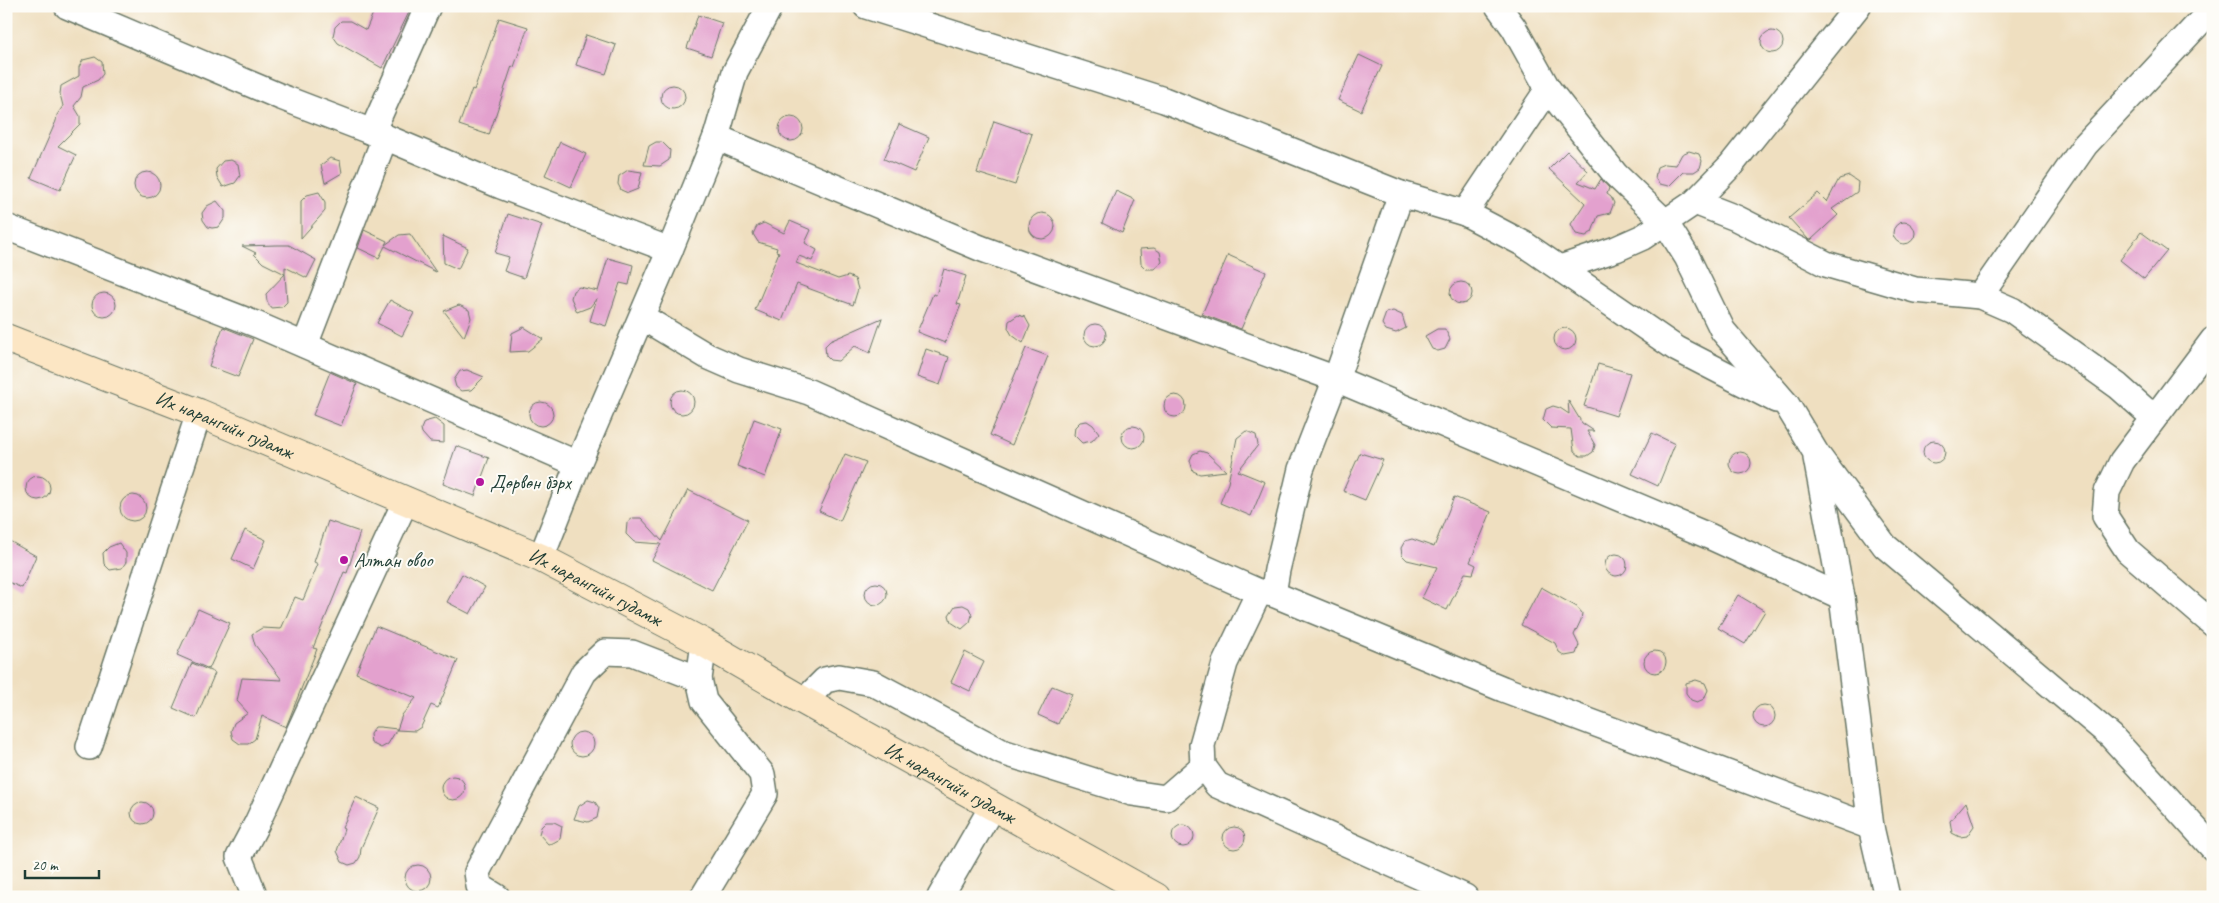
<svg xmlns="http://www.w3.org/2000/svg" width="2219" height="903" viewBox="0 0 2219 903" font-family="Caveat,sans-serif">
<rect width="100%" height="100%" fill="#fdfcf7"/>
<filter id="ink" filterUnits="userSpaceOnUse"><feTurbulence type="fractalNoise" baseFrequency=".02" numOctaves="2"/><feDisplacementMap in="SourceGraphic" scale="10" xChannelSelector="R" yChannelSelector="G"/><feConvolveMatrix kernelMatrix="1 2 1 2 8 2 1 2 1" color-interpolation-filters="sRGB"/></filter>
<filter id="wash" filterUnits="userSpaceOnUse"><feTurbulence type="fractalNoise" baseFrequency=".0096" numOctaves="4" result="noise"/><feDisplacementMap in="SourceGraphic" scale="20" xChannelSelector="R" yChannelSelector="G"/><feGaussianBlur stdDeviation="1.12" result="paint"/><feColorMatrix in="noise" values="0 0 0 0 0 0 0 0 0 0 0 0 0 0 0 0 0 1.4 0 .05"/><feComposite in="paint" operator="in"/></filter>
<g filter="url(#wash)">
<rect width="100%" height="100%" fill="#efdfc0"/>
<g id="blocks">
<g fill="#e3a1ce">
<polygon points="376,6 412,6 382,68 338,43 333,36 335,27 341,21 350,21 366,30"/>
<polygon points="698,15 722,23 711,56 687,48"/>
<polygon points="499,18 528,27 514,67 512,66 489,135 459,125 472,89 474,90"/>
<circle cx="1772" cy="42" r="11"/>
<polygon points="586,35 616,45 606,74 576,65"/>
<polygon points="1359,55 1382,66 1361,111 1338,100"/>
<polygon points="95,57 102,62 103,74 98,80 83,87 81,97 74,106 80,116 80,124 58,146 76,155 60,190 31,178 56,121 57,115 63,106 60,94 61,86 79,76 79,67 83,60"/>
<circle cx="673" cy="97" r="12"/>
<circle cx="791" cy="129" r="12"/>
<polygon points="994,121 1032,134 1015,185 977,173"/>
<polygon points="899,124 929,137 914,172 884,159"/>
<polygon points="560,142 586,154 571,187 545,175"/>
<polygon points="662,142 670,150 669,160 660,166 644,165 649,146 656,142"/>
<polygon points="1567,151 1588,171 1578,182 1595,189 1601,179 1609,188 1607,194 1611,197 1614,203 1610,213 1598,216 1592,232 1586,236 1576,234 1571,224 1585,203 1549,169"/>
<polygon points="1689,151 1699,154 1702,161 1700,168 1694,172 1683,172 1669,186 1659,184 1655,178 1657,167 1664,164 1676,165 1682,154"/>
<polygon points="330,158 340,161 342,173 325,183 321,165"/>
<polygon points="231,160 238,164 240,176 235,183 223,187 217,177 216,169 223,161"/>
<polygon points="628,170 642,172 638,189 628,193 621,190 618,184 619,176"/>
<circle cx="147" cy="185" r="13"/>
<polygon points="1849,176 1858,182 1857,192 1832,209 1838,215 1811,240 1808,239 1789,218 1818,193 1827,202 1839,179"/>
<polygon points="1116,191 1135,200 1122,233 1102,223"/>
<polygon points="319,192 325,202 325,211 301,238 301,201 307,195"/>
<polygon points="217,201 225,211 225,218 219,227 212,228 208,227 203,220 202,213 207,206"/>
<circle cx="1042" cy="226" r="13"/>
<polygon points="508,214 542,225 524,278 504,271 509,257 495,253"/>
<polygon points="790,221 811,230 805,243 817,250 812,261 799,256 796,263 838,279 848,276 855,279 858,289 853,305 797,284 782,321 755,310 779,252 776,251 777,248 758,242 753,234 757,226 764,223 784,233"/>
<circle cx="1904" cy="233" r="11"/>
<polygon points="364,230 387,241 385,245 399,235 410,234 436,272 385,246 379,258 358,248"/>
<polygon points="2141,232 2167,251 2144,279 2120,260"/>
<polygon points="443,236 468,248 458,269 444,263"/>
<polygon points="277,245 289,245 316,260 307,278 285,267 285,274 263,263 254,254 256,253 242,246"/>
<polygon points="1154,248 1160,252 1162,262 1154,269 1146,269 1141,264 1140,249"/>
<polygon points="1228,255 1266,272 1241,329 1202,314"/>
<polygon points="608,258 633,265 629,285 620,283 606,326 590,321 597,298 590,307 577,312 571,298 573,291 579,287 598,291"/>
<polygon points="944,269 966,276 957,304 961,305 945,343 917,332 933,294 936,295"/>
<polygon points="285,274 287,302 282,307 271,308 267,301 266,294"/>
<circle cx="1461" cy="293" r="11"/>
<circle cx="104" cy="305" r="12"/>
<polygon points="390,300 414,313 402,336 377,323"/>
<polygon points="459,305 469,310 471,318 464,337 444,311"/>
<polygon points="1393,311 1402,315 1406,328 1396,333 1386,330 1382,324 1386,313"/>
<polygon points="1018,315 1025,317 1030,326 1023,343 1012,335 1008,328 1009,321"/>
<polygon points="882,318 870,353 855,346 838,361 830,360 826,356 825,346 830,341"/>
<circle cx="1095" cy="335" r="11"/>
<polygon points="223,327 253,339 238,377 209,366"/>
<polygon points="524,327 543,339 528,351 510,352 512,333"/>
<circle cx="1565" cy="339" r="11"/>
<polygon points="1437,329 1445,329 1450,339 1445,349 1438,351 1432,349 1425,336"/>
<polygon points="1026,348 1048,356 1012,445 990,435"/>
<polygon points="926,349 949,357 940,385 917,377"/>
<polygon points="1598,364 1630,373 1616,416 1584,406"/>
<polygon points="467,370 484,377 471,390 461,391 456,387 454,380 460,371"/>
<polygon points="330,372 357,384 341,426 313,415"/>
<circle cx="682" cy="402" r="12"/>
<circle cx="1175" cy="406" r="11"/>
<polygon points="1568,400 1582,423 1594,431 1587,431 1595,445 1593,452 1587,456 1580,456 1574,451 1571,429 1551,428 1543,420 1546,409 1553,406 1560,408 1569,414"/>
<circle cx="541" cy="414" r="12"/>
<polygon points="435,419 444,426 444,443 430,442 422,433 421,429 424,422"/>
<polygon points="754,419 782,429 765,477 737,466"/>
<polygon points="1087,421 1093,425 1099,433 1092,441 1082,443 1074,435 1075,427 1080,422"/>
<circle cx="1133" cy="437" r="11"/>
<polygon points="1246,431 1256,435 1258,445 1238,471 1265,482 1251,516 1220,503 1228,483 1237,438"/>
<polygon points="1652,433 1675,444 1658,486 1632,474"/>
<circle cx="1934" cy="452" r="11"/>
<polygon points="456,446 489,458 475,496 443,484"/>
<polygon points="1200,451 1207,453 1226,471 1200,474 1193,471 1190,460 1193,454"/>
<circle cx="1740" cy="463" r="11"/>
<polygon points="1360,453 1383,460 1365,500 1343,491"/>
<polygon points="845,454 866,462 840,521 819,511"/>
<circle cx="38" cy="488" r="12"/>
<polygon points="688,490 748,520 712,590 652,560 661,544 634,542 626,534 627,523 633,518 641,518 662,541"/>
<circle cx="133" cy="508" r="13"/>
<polygon points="1454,497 1491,512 1470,562 1476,565 1473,574 1465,573 1447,610 1422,598 1437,567 1407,560 1402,555 1401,548 1405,541 1412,539 1434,547"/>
<polygon points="328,521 360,532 347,573 344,572 313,648 317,649 286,727 262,716 255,739 248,744 240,744 233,739 231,731 234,723 248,713 237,701 242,678 282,680 255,645 252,634 262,628 281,629 295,597 303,600 318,564 314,562"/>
<polygon points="245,530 266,540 253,569 232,559"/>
<polygon points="6,539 36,556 22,588 6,581"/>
<polygon points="119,543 126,553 126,562 122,568 110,570 104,564 103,553 109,547"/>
<circle cx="1616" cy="565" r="11"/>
<polygon points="462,574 485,587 470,614 447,602"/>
<circle cx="876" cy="594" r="11"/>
<polygon points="1541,587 1577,607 1582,613 1581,620 1574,635 1579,645 1576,654 1565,656 1559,652 1555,643 1521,625"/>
<polygon points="1738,595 1765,611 1745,644 1718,628"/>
<polygon points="963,605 969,608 972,615 970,622 962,629 951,622 949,615 955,606"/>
<polygon points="198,609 230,623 209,669 177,655"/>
<polygon points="376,626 458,660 438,708 431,705 421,727 415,731 397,730 402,715 416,698 356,673"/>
<circle cx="1655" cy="662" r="11"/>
<polygon points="965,652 984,662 970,691 951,682"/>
<polygon points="192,663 215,673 196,718 173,708"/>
<polygon points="1696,680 1705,683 1708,690 1704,699 1697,702 1691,700 1686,693 1686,683"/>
<polygon points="1052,686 1072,694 1058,724 1038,715"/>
<circle cx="1764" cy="716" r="11"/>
<polygon points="375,727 380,727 397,729 388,744 381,748 371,743 370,734"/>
<circle cx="582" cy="744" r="12"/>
<circle cx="453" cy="788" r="12"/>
<polygon points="356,797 379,808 361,848 360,857 356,863 349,865 342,862 337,851 344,829 342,828"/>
<polygon points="588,800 595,802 599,808 597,818 588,822 574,819 579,806"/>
<circle cx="142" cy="813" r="11"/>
<polygon points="1966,802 1974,826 1967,836 1960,837 1952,833 1950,821"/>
<polygon points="546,822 554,822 562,826 560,839 553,843 548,844 539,834 541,827"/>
<circle cx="1183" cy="836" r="11"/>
<circle cx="1234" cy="838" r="11"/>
<circle cx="418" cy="878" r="13"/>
</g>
</g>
</g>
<g filter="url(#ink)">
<use href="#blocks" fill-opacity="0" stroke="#687665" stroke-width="1"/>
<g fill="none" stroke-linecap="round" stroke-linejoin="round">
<defs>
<g id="street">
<polyline points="67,6 281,97 385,137 501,186 670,250"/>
<polyline points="866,6 1164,100 1401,194 1465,213 1524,244 1677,349 1776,400"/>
<polyline points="1498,6 1514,28 1548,89 1615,174 1665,222 1687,257 1723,331 1787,405 1816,453 1885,546 2111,736 2213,848"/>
<polyline points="372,132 428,6"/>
<polyline points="716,137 980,248 1336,379 1711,537 1842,597"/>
<polyline points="1695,202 1736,218 1826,264 1915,290 1980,296 2012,310 2118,386 2154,418"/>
<polyline points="1465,213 1548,89"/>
<polyline points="6,227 258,325 578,464"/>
<polyline points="1560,268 1616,249 1643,237 1695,202 1731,165 1858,6"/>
<polyline points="1980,296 2085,145 2213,8"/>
<polyline points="642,317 707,356 739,370 809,392 1259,592 1273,594 1277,570 1301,469 1336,379 1401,194"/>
<polyline points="2213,340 2122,461 2107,492 2105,516 2128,551 2213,624"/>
<polyline points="305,345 385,137"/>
<polyline points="1816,458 1842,597 1871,827 1887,897"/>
<polyline points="541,558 578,464 670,250 716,137 735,72 770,6"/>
<polyline points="1259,592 1225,663 1202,745 1203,766 1217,785 1465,897"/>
<polyline points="1273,594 1503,689 1871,827"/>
<polyline points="804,701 825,680 839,677 873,683 1002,752 1132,793 1166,798 1203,766"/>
<polyline points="89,747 199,413"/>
<polyline points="253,897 253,892 239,857 257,823 406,500"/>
<polyline points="497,897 479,886 477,872 584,672 605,652 632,653 699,679"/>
<polyline points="703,897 765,794 762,774 704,701 699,679 704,643"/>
<polyline points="940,897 992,807"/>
</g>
<g id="secondary">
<path id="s1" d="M6,338l193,75 342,145 163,85 100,58 352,196"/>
</g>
</defs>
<use href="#street" stroke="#687665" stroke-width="28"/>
<use href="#secondary" stroke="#687665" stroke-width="30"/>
<use href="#street" stroke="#fff" stroke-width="25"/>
<use href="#secondary" stroke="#fce6c4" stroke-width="28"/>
</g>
</g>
<g fill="#b5179e" stroke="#fdfcf7" stroke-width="2">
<circle cx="480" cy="482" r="5"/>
<circle cx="344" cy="560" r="5"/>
</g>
<g text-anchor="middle" stroke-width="4" stroke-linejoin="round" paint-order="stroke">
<g font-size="20" fill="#1f3d34" stroke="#fdfcf7">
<text dy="7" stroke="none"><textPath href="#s1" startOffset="235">Их нарангийн гудамж</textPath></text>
<text dy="7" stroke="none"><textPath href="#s1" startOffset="640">Их нарангийн гудамж</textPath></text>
<text dy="7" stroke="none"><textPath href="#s1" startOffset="1045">Их нарангийн гудамж</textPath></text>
</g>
<g font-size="20" fill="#1f3d34" stroke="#fdfcf7" text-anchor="start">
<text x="490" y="489">Дөрвөн бэрх</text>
<text x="354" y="567">Алтан овоо</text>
</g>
</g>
<rect width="2219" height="903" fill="none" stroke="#fdfcf7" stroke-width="25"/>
<path d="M25 870v8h74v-8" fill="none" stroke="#1f3d34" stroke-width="2.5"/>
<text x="32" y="870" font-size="15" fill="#1f3d34" stroke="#fdfcf7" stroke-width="4" paint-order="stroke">20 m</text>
</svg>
